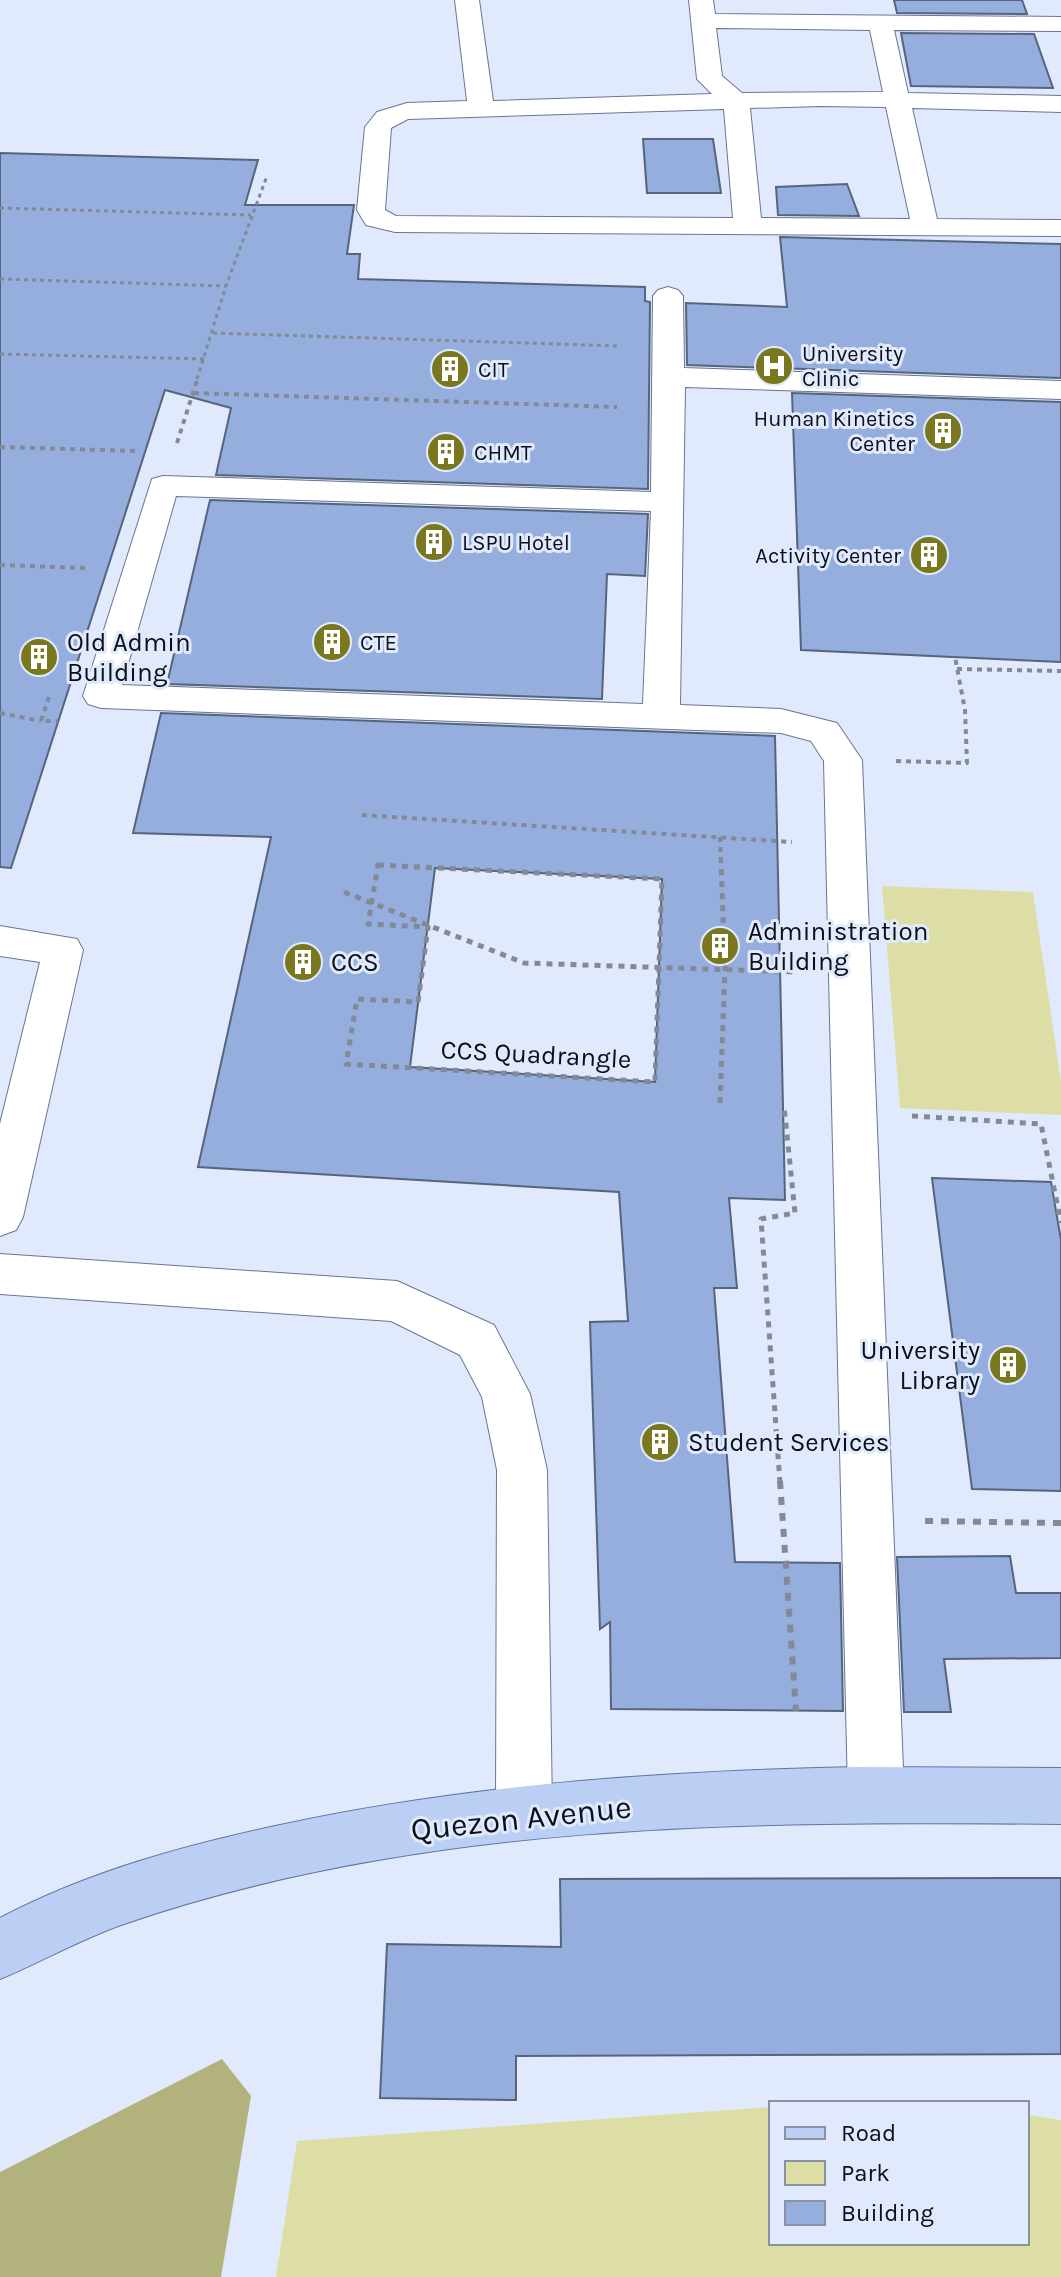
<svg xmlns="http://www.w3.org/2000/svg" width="1061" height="2277" viewBox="0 0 1061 2277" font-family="Karla,sans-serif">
<rect width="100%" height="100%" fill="#e0eafc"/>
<g fill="#dcdea6">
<polygon points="882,886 1033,892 1061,1082 1061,1115 900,1108"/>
<polygon points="771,2107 771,2243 1027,2243 1027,2115 1061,2120 1061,2277 276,2277 297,2141"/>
</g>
<polygon fill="#b2b37c" points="222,2059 251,2096 221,2277 0,2277 0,2172"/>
<g fill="#95aedd" stroke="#56647e" stroke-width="2" fill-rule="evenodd">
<polygon points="894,0 1022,0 1027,14 897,13"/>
<polygon points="901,33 1034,34 1053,88 911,86"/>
<polygon points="643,139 713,139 721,193 647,193"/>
<polygon points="0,153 258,160 245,205 354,205 347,254 360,254 358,279 645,287 645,301 650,302 648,489 216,475 231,408 165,390 11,868 0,867"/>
<polygon points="847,184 859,216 778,215 776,187"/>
<polygon points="780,237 1061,244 1061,378 687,365 686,303 787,307"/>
<polygon points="792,393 1061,402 1061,662 801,650"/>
<polygon points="210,500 648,514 645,576 607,574 602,699 167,684"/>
<path d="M161,713l614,23 10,464 -56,-2 8,90h-23l21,274 105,1 3,148 -232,-2 -1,-87 -10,7 -10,-307 38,-1 -9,-129 -421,-25 73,-330 -138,-4zM435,868l227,11 -7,203 -245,-15z"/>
<polygon points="932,1178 1051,1182 1061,1240 1061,1491 972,1489"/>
<polygon points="1010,1556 1016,1593 1061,1593 1061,1658 944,1659 951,1712 904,1712 897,1557"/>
<polygon points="1061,1878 1061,2054 516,2056 516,2100 380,2098 387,1944 561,1947 560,1879"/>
</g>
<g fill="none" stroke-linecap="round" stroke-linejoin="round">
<defs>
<g id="minor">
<path d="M455,0h24l14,101 219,-7 -15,-15 -8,-79h24l2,14 346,3v14l-167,-1 14,63 153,3v16l-149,-4 25,111 124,1v16l-666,-4 -29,-7 -9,-15 8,-83 12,-15 30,-9 60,-2zM716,28l154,2 13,62 -141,1 -20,-17zM821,106l65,1 24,112 -149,-1 -11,-110zM724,109l9,109 -337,-2 -11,-6 6,-82 17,-9z"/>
<path d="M668,287l10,3 5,6 1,72 377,13v18l-376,-12 -5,318 101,4 56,14 25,37 42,1033 -8,20 -20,8 -20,-8 -8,-20 -24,-1032 -13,-20 -30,-8 -680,-25 -13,-4 -5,-8 69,-217 11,-3 488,16 2,-196 5,-6zM176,496l475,15 -8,193 -521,-19z"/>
<polygon points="0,926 77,939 83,950 23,1217 16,1230 0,1236 0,1124 40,962 0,956"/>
<polygon points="0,1254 397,1281 494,1325 530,1394 547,1470 552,1811 544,1831 524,1839 504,1831 496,1811 497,1470 482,1397 460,1355 391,1321 0,1294"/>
</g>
<path id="major" d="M857,1767l204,1v56c-313,-3 -640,-3 -940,101 -42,15 -80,37 -121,54v-61c87,-46 185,-73 280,-93 191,-41 383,-54 577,-58z"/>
</defs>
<use href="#minor" stroke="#687692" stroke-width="2"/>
<use href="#major" stroke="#6077a3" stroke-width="2"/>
<g stroke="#828a98" stroke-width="3" stroke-dasharray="4 4" stroke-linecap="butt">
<polyline points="0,208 251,215"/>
<polyline points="0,279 226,286"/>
<polyline points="213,333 620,346"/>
<polyline points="0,354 204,359"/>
<polyline points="197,379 226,286 267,176"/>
</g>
<g stroke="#828a98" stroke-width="4" stroke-dasharray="5 5" stroke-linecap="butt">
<polyline points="194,393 617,407"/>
<polyline points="177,443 198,377"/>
<polyline points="0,447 137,451"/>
<polyline points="0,565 87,568"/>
<polyline points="957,669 1061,671"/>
<polyline points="49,697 41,721 58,721"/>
<polyline points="0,713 41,721"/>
<polyline points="896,761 967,763 965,710 955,657"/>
<polyline points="362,815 792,842"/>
<polyline points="720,837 721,863"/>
</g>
<g stroke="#828a98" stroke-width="5" stroke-dasharray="6 6" stroke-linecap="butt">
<polygon points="378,865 662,879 655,1082 346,1064 357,999 418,1002 428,927 368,924"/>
<polyline points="344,892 524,963 797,972"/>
<polyline points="720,1103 725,970 721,861"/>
<polyline points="912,1116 1041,1124 1061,1223"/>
<polyline points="780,1483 761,1219 795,1213 784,1106"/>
</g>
<g stroke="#828a98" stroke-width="6" stroke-dasharray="8 8" stroke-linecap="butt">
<polyline points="780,1481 796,1711"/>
<polyline points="925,1521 1061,1523"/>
</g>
<use href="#minor" fill="#fff" fill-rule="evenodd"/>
<use href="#major" fill="#bbcff5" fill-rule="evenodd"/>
</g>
<defs>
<symbol id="hospital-disc" viewBox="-11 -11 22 22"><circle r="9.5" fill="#79781f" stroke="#e0eafc"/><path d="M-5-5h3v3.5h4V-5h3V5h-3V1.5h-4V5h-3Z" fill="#fff"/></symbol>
<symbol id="building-disc" viewBox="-11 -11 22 22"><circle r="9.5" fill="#79781f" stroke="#e0eafc"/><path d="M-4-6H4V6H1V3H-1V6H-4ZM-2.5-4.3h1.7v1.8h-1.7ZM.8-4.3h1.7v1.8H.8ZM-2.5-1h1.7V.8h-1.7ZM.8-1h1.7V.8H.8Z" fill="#fff"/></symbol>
</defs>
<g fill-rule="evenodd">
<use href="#hospital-disc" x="752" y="344" width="44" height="44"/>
<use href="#building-disc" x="428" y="347" width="44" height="44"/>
<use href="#building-disc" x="921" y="409" width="44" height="44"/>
<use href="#building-disc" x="424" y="430" width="44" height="44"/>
<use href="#building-disc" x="412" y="520" width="44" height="44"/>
<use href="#building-disc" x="907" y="533" width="44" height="44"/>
<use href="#building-disc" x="310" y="620" width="44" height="44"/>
<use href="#building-disc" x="17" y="635" width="44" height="44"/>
<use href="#building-disc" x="698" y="924" width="44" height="44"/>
<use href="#building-disc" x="281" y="940" width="44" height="44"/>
<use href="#building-disc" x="986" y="1343" width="44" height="44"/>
<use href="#building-disc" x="638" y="1420" width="44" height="44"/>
</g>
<g text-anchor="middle" stroke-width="6" stroke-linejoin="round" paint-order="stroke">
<g font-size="22" fill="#0a0f19" stroke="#e0eafc" text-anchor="start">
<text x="802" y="361">University<tspan x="802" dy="25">Clinic</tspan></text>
<text x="478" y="377">CIT</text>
<text x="915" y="426" text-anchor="end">Human Kinetics<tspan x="915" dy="25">Center</tspan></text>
<text x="474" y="460">CHMT</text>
<text x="462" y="550">LSPU Hotel</text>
<text x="901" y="563" text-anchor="end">Activity Center</text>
<text x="360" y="650">CTE</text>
</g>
<g font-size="26" fill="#0a0f19" stroke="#e0eafc" text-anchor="start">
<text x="67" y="651">Old Admin<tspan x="67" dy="30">Building</tspan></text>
<text x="748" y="940">Administration<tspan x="748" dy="30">Building</tspan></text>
<text x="331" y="971">CCS</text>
<text x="980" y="1359" text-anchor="end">University<tspan x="980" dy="30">Library</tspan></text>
<text x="688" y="1451">Student Services</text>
</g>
<g font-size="26" fill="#0a0f19" stroke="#e0eafc">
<text transform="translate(536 1054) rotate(3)" y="9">CCS Quadrangle</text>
</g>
<g font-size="32" fill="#0a0f19" stroke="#e0eafc">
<text transform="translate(521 1818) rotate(-6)" y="11">Quezon Avenue</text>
</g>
</g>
<rect x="769" y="2101" width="260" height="144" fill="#e0eafc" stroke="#8a92a1" stroke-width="2"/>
<rect x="785" y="2127" width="40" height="12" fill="#bbcff5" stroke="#8a92a1" stroke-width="2"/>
<text x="841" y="2141" font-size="24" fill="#0a0f19">Road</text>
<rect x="785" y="2161" width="40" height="24" fill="#dcdea6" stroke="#8a92a1" stroke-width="2"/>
<text x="841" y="2181" font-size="24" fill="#0a0f19">Park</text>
<rect x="785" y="2201" width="40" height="24" fill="#95aedd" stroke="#8a92a1" stroke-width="2"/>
<text x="841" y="2221" font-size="24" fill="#0a0f19">Building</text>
</svg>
